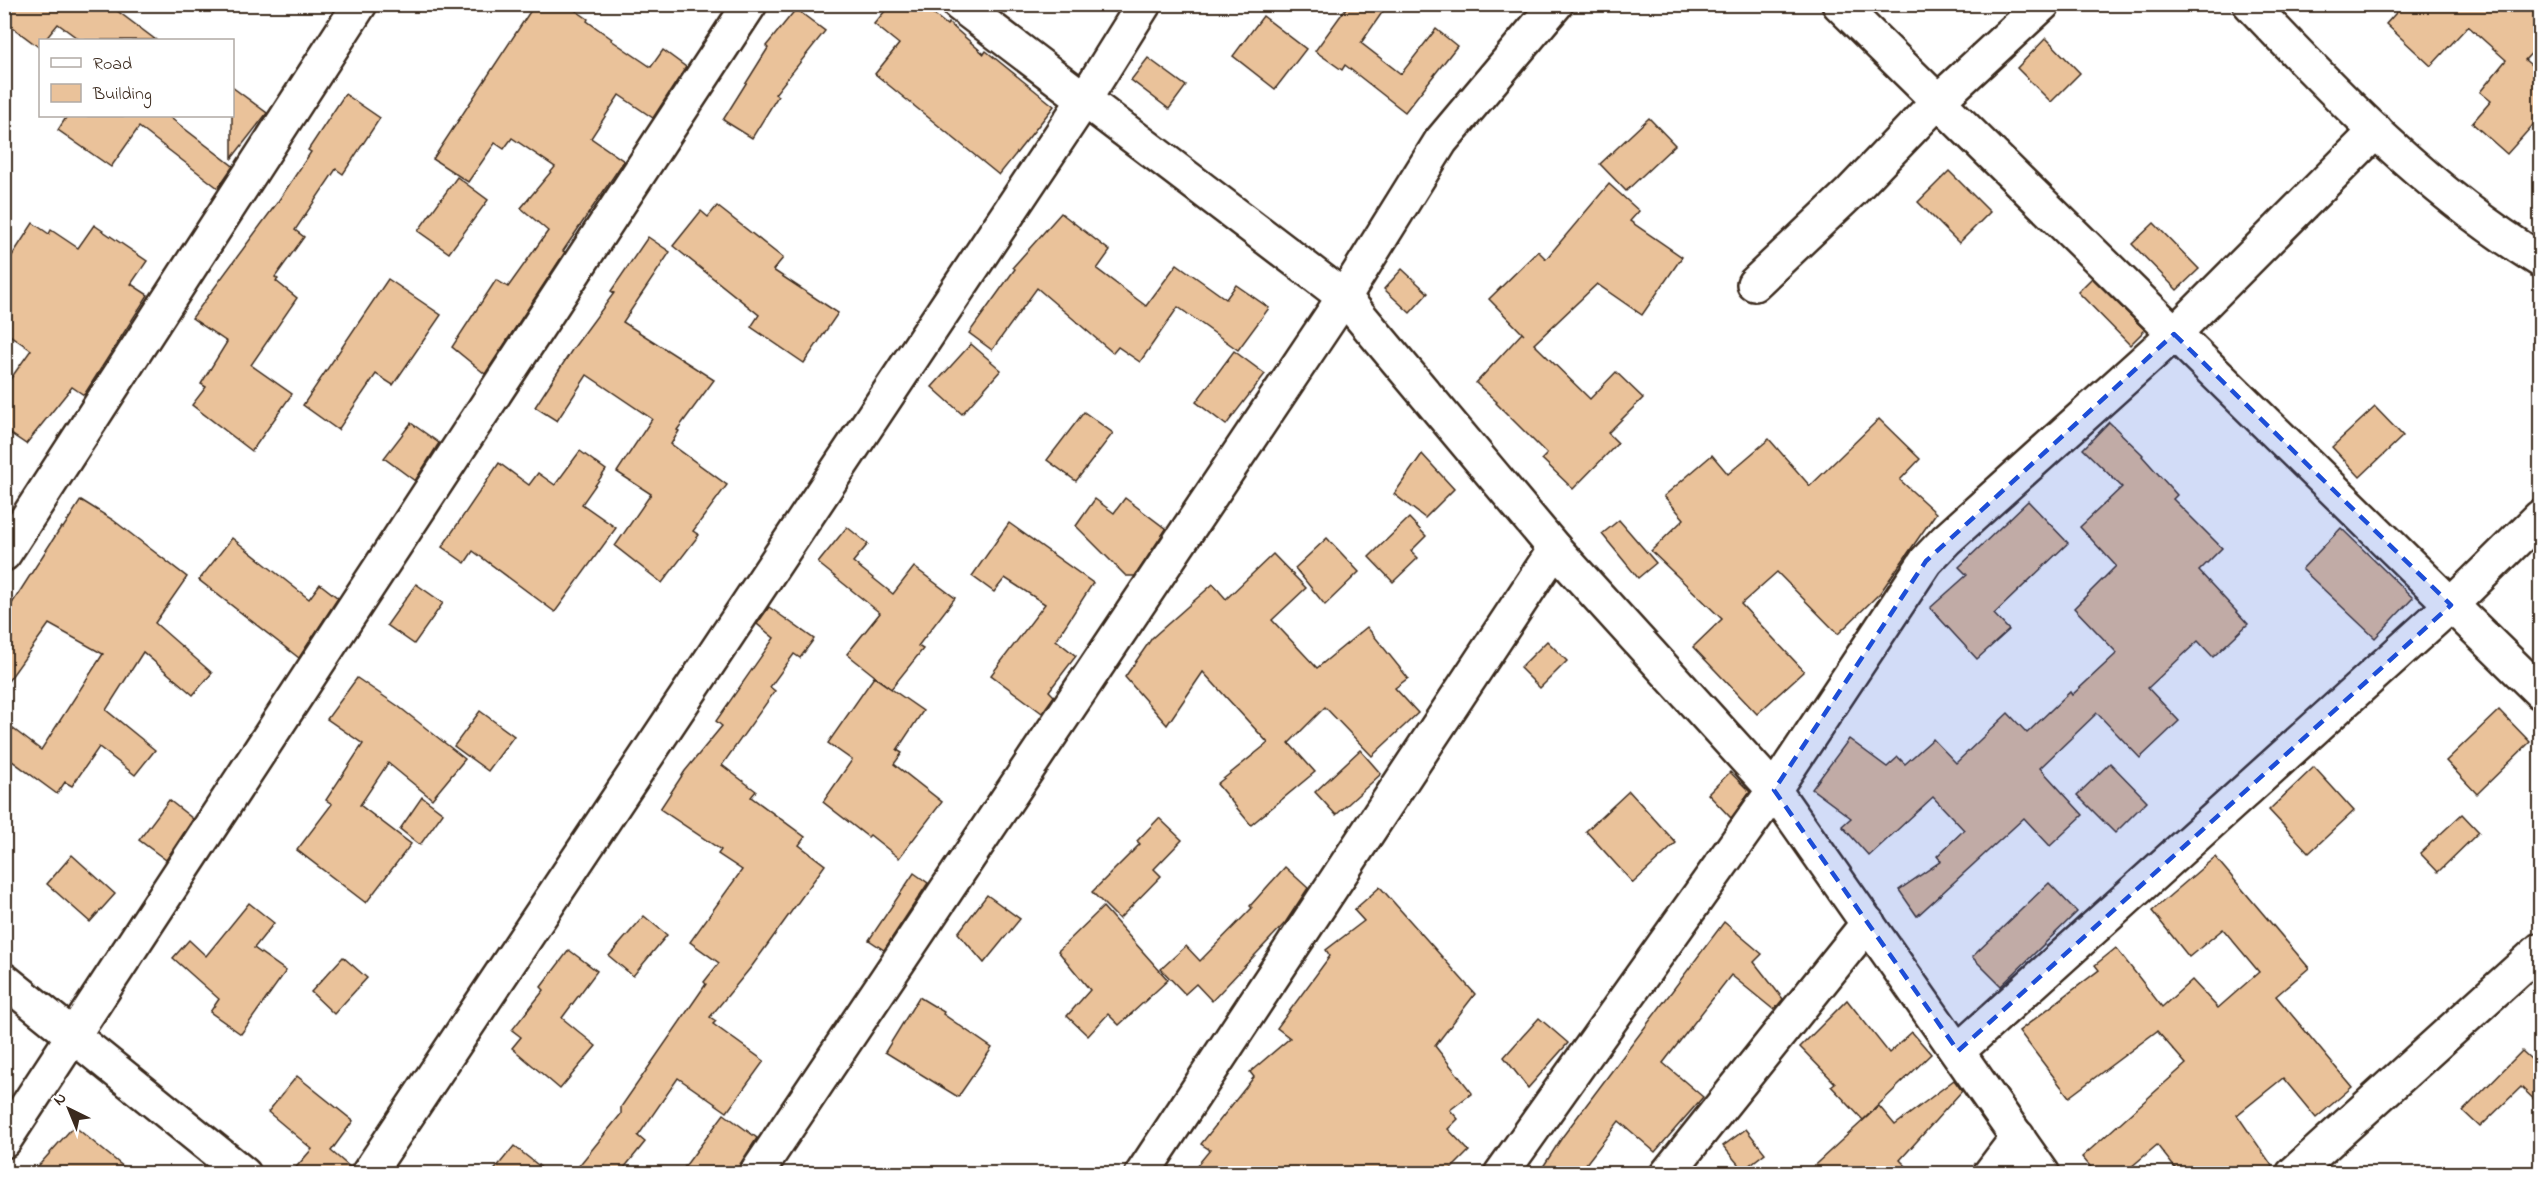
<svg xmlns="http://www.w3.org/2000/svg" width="2545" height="1178" viewBox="0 0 2545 1178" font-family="'Indie Flower',sans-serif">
<rect width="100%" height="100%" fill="#fff"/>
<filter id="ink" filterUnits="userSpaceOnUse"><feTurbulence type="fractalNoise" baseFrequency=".0167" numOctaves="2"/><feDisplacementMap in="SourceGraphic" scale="12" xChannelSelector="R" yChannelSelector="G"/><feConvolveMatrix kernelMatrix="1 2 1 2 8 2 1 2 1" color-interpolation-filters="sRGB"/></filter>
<g filter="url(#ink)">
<g fill="#eac29a" stroke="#3b2a1e" stroke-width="1.5">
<polygon points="14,4 108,4 156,40 80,40 58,24 45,40 40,40 40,48 4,21 4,16"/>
<polygon points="535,4 566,4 588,19 587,21 612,39 611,40 651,67 663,50 686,67 653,118 619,95 591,138 624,161 563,251 565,252 485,374 452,347 496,280 508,287 548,231 521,208 555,167 512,138 504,149 495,143 468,182 433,159"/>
<polygon points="891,4 921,4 947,25 949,23 984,54 986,51 1054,106 999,175 875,74 899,44 874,24"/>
<polygon points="1349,4 1388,4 1361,43 1401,74 1436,29 1457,46 1405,112 1345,65 1342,70 1315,51"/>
<polygon points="2404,4 2541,4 2541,43 2525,60 2541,73 2541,116 2507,154 2472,123 2491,101 2480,92 2506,60 2468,26 2431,66 2386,24"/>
<polygon points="796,9 825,31 775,94 778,96 752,138 723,120 768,48 766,46"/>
<polygon points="1263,16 1306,49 1275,89 1233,56"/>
<polygon points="2046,38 2080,73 2051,102 2017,68"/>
<polygon points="1148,58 1186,86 1169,109 1131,80"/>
<polygon points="232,87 267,113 232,158"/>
<polygon points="345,94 380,118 343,174 336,169 295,230 304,237 275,277 278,279 276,281 297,298 251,365 292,394 252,451 192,405 206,387 201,384 227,342 192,318 277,203 311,152 308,150"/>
<polygon points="67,116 168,116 233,166 218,188 139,127 111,167 58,130"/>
<polygon points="1649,118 1675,145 1626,191 1600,164"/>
<polygon points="1949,171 1990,212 1959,243 1918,202"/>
<polygon points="457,177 488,200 449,253 418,231"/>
<polygon points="1609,184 1639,211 1630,221 1682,257 1642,315 1597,284 1534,344 1590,399 1616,372 1643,398 1608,433 1618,443 1573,489 1542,459 1547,454 1496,403 1497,402 1476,383 1522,333 1524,335 1489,299 1538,251 1546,259"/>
<polygon points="717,206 783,258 773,270 838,313 804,363 751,327 759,315 673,246 701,211 708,217"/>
<polygon points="1061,213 1110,251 1097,269 1146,306 1177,264 1226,299 1236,285 1269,308 1238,350 1178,307 1140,362 1118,347 1113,353 1037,288 992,350 969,333 1015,269 1013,267"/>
<polygon points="33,223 49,234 51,230 78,248 94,225 147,261 131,284 148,295 84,395 72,387 26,444 4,429 4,388 31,350 4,331 4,268"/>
<polygon points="2154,223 2199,269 2177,290 2132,244"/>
<polygon points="648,237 670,252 623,322 714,380 677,430 679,431 671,444 727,485 693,531 699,535 662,583 615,546 651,494 617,472 652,419 587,375 557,421 535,407 572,350 614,293 611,291"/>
<polygon points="1402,269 1428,293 1410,313 1384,289"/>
<polygon points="2092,278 2145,330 2130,345 2078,292"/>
<polygon points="388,279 441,315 393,385 376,374 338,430 303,405"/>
<polygon points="971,344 1001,370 962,414 932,387"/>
<polygon points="1234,351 1265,374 1226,425 1196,402"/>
<polygon points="2375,407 2403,436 2360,477 2332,447"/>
<polygon points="1084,412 1113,433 1076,481 1047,460"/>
<polygon points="1879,419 1920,459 1900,480 1936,513 1880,593 1838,634 1777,572 1741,604 1804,671 1757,714 1693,647 1722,619 1651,551 1684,519 1664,496 1712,455 1728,474 1769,439 1810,486"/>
<polygon points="2109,422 2143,455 2142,456 2177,495 2173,499 2222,548 2199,571 2248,624 2213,657 2198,641 2148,688 2179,721 2140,758 2097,713 2040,768 2083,815 2050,846 2024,818 1917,916 1899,890 1941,861 1937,856 1964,830 1933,797 1869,856 1842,826 1851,818 1812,789 1849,739 1887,767 1898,757 1905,764 1933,739 1956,763 2008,713 2027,733 2070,692 2072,695 2117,653 2074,608 2116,566 2080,527 2122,487 2083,449"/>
<polygon points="411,423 439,443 415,481 384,458"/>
<polygon points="580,451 606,470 582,504 616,528 555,612 473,551 465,563 442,547 499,463 529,485 538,473 555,485"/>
<polygon points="1422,454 1454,489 1425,518 1394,494"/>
<polygon points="1125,498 1166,529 1135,576 1126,576 1076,526 1095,499 1114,513"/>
<polygon points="81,500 113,520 187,577 155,623 212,673 193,695 143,652 106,710 155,750 135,775 99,747 72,786 65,782 57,794 4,755 4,722 41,750 103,654 49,624 4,687 4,616 61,527 63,528"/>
<polygon points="2028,501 2068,543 1994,614 2009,630 1977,659 1930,608 1967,575 1959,567"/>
<polygon points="1409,518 1426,536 1411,551 1418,558 1393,582 1369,557"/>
<polygon points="1619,520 1656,563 1638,578 1602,534"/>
<polygon points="1009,523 1093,583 1056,640 1076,656 1049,691 1054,696 1042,713 991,675 1045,604 1005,578 994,592 972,576"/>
<polygon points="847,527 868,544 853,562 893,594 914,567 955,598 918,646 923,649 891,689 847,654 880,613 818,563"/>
<polygon points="2341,528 2413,598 2375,638 2302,569"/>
<polygon points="232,538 309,599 320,584 338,598 299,658 199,580"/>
<polygon points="1327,538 1359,572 1325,605 1295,568"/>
<polygon points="1273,554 1306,588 1272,620 1317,668 1367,627 1408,678 1395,688 1418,713 1372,756 1325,707 1289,743 1315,772 1251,825 1217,784 1268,743 1203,672 1167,725 1125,677 1152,638 1213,584 1226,599"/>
<polygon points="416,584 443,603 414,644 387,625"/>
<polygon points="769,607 814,639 800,658 794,654 770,687 775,691 722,765 756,791 751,797 805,837 799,845 825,865 752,966 710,1017 716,1021 713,1024 764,1061 727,1112 678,1078 638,1136 645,1142 620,1173 573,1173 621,1114 621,1107 706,984 704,982 719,963 690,942 742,870 718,854 721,850 660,809 685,771 722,726 716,721 774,638 757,624"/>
<polygon points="1547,641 1567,661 1540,688 1520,668"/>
<polygon points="874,677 923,711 897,750 902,753 894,764 942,802 899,858 870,835 868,837 823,802 852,760 828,743"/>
<polygon points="357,678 398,706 465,759 432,799 388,763 360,805 411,844 366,903 297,850 332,804 326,800 363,744 327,719"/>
<polygon points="2499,710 2530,742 2477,794 2446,761"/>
<polygon points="480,711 514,736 488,771 454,746"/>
<polygon points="1360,750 1381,774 1336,815 1315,792"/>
<polygon points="2110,763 2147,801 2115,833 2077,795"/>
<polygon points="2314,767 2354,811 2309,853 2269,810"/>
<polygon points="1730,772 1750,792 1731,818 1708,794"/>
<polygon points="1629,791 1676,843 1633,883 1586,831"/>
<polygon points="422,797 443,813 420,845 400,829"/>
<polygon points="169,800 193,819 166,860 139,840"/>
<polygon points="2462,814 2479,832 2438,872 2420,853"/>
<polygon points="1159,818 1182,840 1154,869 1161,876 1119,919 1092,892 1140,844 1137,841"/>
<polygon points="72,855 115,894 90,922 47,884"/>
<polygon points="2215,857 2309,968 2276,996 2352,1087 2316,1118 2283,1078 2237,1115 2275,1170 2275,1173 2179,1173 2157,1145 2124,1173 2096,1173 2082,1157 2186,1064 2157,1031 2069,1097 2019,1031 2099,970 2095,965 2116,948 2162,1007 2192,980 2218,1008 2259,972 2223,929 2189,957 2152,911"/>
<polygon points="1285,867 1308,888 1285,923 1212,1001 1196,984 1185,994 1161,969 1186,946 1200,961 1252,908 1250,906"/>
<polygon points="914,873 928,883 884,950 869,940"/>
<polygon points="2049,883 2077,912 2001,986 1972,957"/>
<polygon points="1380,887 1475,994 1435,1046 1472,1093 1450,1110 1458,1119 1448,1129 1469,1151 1447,1173 1191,1173 1210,1150 1201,1144 1254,1077 1250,1072 1290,1038 1277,1028 1330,956 1326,950 1364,921 1354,910"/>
<polygon points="987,895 1020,919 984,963 958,933"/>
<polygon points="249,903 274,923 254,948 286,971 241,1034 210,1012 219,999 173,958 189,940 206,956"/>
<polygon points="1103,907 1168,980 1119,1025 1108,1014 1088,1036 1067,1016 1090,990 1058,951"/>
<polygon points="644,916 667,935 633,976 609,956"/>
<polygon points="1724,922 1762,954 1754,962 1783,999 1774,1010 1731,975 1663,1063 1703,1097 1655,1152 1619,1121 1579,1173 1539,1173 1563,1136"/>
<polygon points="569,950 597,971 562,1018 596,1046 560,1089 512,1048 521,1037 512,1030 544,990 541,987"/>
<polygon points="343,957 367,978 334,1014 311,992"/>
<polygon points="919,997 944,1012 943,1014 992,1048 958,1097 885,1052"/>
<polygon points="1847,1000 1889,1053 1912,1032 1931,1054 1863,1120 1831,1086 1835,1083 1800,1047"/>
<polygon points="1539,1018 1568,1043 1528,1088 1504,1057"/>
<polygon points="2522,1051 2541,1068 2541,1106 2521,1087 2480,1127 2463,1111"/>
<polygon points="297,1076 353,1121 331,1151 351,1168 349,1173 291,1173 312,1149 268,1112"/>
<polygon points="1954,1080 1962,1091 1900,1160 1913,1173 1806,1173 1879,1106 1895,1125"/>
<polygon points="724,1114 757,1138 740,1164 737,1173 680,1173"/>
<polygon points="74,1126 131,1173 32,1173"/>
<polygon points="1746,1129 1765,1153 1743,1170 1723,1146"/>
<polygon points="514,1146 548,1173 492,1173"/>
</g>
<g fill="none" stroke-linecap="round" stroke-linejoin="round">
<defs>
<g id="street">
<polyline points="959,4 1344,297 1555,549 1774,790 2043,1174"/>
<polyline points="1839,4 2540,692"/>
<path d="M2250,4c89,94 179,188 290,256"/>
<polyline points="1754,284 1851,192 1938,101 2043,4"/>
<polyline points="4,554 360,4"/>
<polyline points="4,980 244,1174"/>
<polyline points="1958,1051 2451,605 2540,517"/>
<polyline points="4,1141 750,4"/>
<polyline points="368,1174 1084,100 1144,4"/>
<polyline points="756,1174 1344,297 1441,141 1556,4"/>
<polyline points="1142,1174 1555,549"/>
<polyline points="1501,1174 1774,790 1926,561 1946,540 2174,334 2376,131"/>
<polyline points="1667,1174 1868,923"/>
<polyline points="1990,1174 2018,1137"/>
<polyline points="2293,1174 2540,950"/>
</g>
</defs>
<use href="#street" stroke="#3b2a1e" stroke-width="38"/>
<use href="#street" stroke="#fff" stroke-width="33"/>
</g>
</g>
<path fill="#1d4ed8" fill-opacity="0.2" stroke="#1d4ed8" stroke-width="4.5" stroke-dasharray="12 8" stroke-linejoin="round" d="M2174,334l277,271 -493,446 -184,-261 152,-229z"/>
<rect width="2545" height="1178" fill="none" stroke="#fff" stroke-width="24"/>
<rect x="12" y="12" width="2521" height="1154" fill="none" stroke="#3b2a1e" stroke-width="2" filter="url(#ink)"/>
<rect x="39" y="39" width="195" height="78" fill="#ffffff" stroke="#b1aaa5" stroke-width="1.5"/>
<rect x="51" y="58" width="30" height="9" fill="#ffffff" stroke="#b1aaa5" stroke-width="1.5"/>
<text x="93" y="69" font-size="18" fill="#3b2a1e">Road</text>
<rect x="51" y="84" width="30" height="18" fill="#eac29a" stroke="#b1aaa5" stroke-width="1.5"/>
<text x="93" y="99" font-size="18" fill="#3b2a1e">Building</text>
<g transform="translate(69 1109) rotate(317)" stroke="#ffffff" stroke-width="4.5" paint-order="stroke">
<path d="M0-4.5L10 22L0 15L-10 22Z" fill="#3b2a1e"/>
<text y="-9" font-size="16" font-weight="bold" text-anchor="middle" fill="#3b2a1e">N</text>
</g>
</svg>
